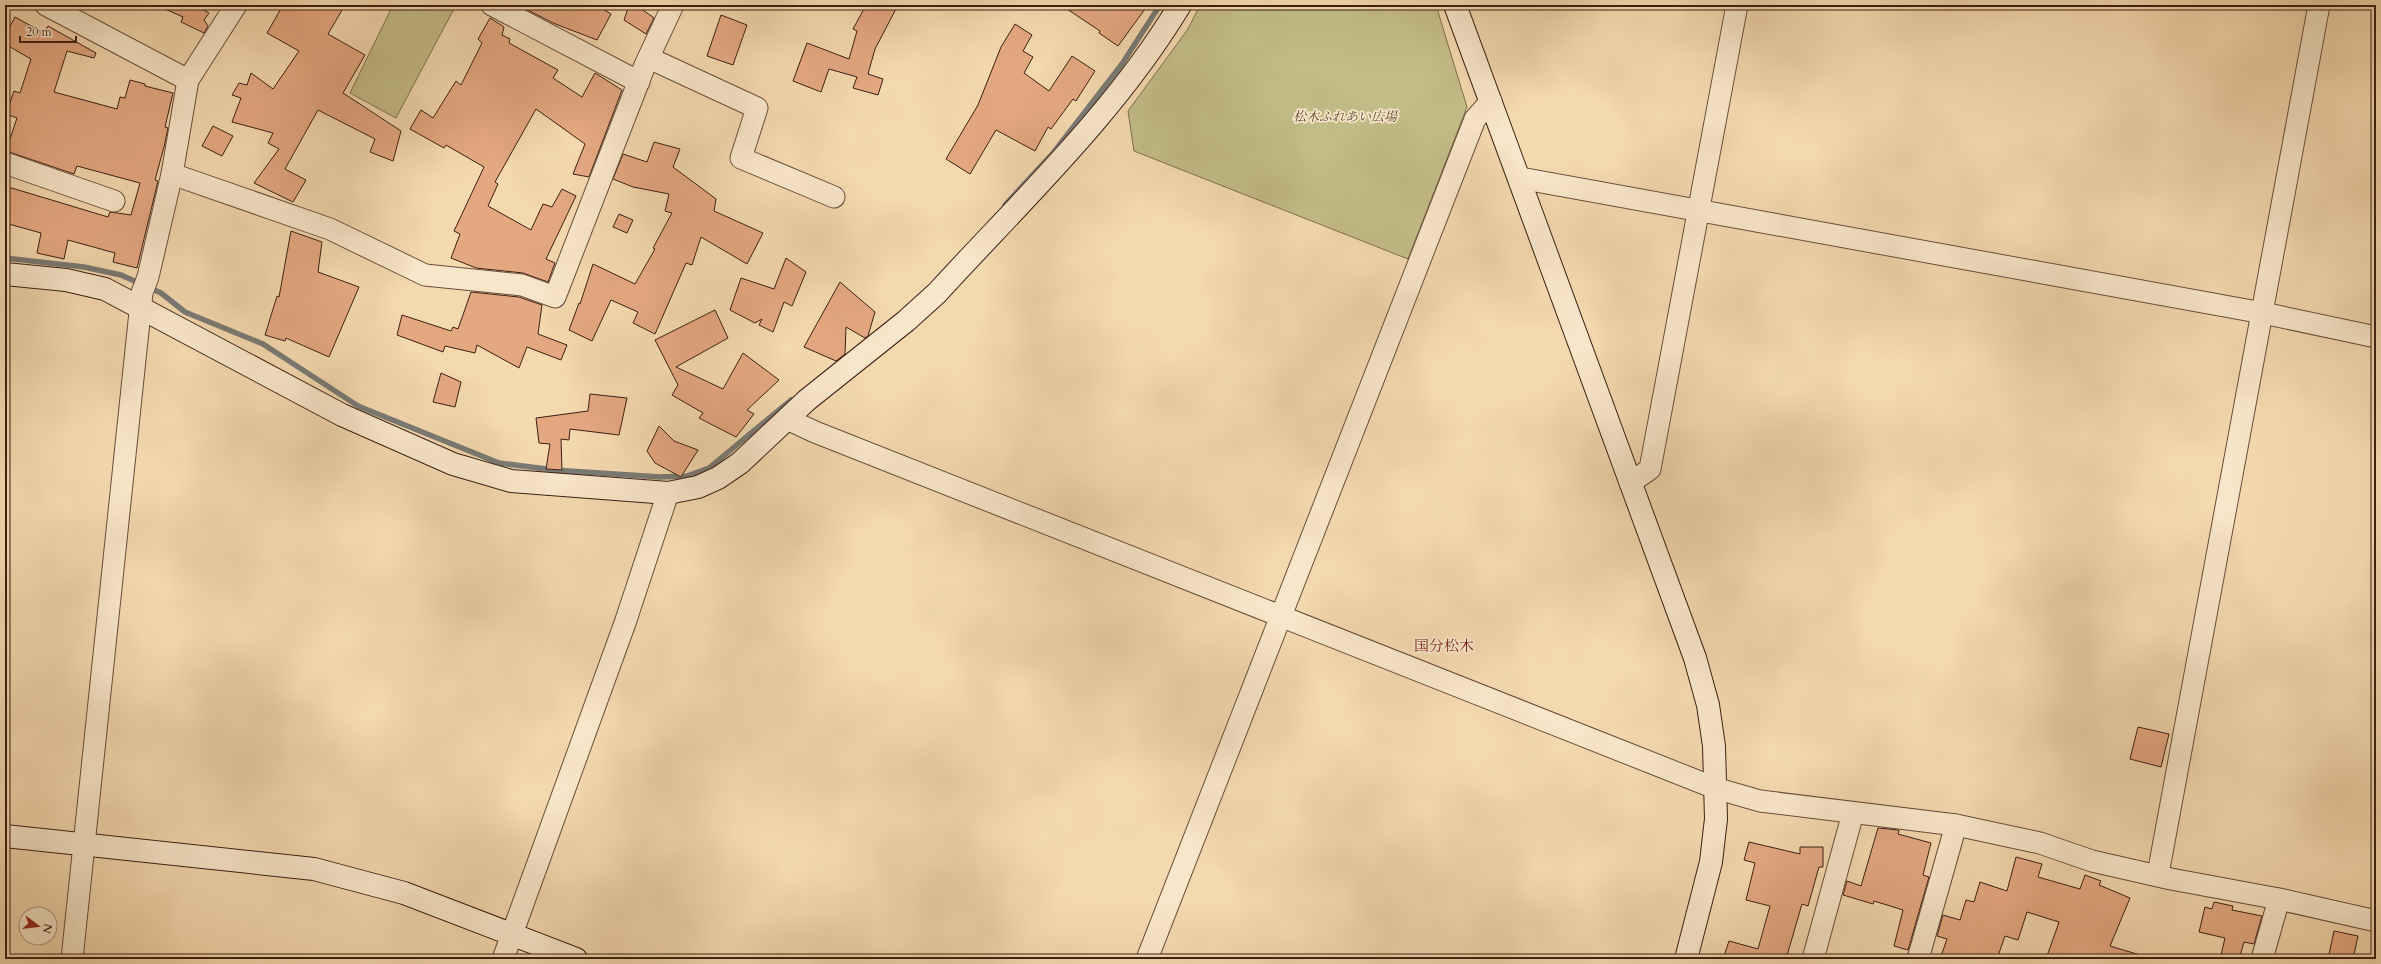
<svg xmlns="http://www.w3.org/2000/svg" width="2381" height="964" viewBox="0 0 2381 964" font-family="Cardo,'Noto Serif JP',serif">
<rect width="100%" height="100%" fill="#f4d8ae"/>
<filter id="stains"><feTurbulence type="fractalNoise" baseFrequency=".005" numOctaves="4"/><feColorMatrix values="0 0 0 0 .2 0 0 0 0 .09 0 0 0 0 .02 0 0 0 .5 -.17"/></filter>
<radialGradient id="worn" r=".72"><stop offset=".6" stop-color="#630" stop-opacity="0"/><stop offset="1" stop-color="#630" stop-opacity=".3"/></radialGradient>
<g fill="#c2bc86" stroke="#7f6e4c">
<polygon points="393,5 456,5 396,118 350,93"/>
<polygon points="1200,5 1436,5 1467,107 1408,259 1134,151 1128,111 1188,29"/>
</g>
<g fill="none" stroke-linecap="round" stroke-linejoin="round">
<g stroke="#797a75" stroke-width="5.5">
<polyline points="1005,205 1054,152 1122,64 1160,5"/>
<polyline points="5,258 84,267 121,275 161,293 185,312 263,344 358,406 499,463 554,470 660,477 687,476 709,468 791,400"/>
</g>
</g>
<g fill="#e4a881" stroke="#3c1f13">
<polygon points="156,5 195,5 209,13 204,20 208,26 204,33 181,22 183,17"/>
<polygon points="283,5 345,5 328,34 365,55 343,93 401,131 393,161 370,152 375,139 318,110 285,169 306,180 293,202 254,183 279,149 268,143 273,133 232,122 241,98 232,95 239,83 247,85 251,73 273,89 299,51 267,33"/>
<polygon points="518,5 596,5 611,14 597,40 553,23"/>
<polygon points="629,5 636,5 654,18 646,34 624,20"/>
<polygon points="866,5 898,5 875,49 868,74 883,79 878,95 853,88 857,77 829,69 821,92 793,81 807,43 849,59 857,31 853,29"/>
<polygon points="1061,5 1148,5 1118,46 1099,33 1100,31"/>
<polygon points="721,15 747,25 733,65 707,56"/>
<polygon points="15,17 44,33 48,26 96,53 94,58 67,51 54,92 117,109 120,97 125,98 130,80 145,84 145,86 173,93 165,127 168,128 164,147 155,180 158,181 137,268 113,262 115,253 68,240 64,259 37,253 41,233 5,223 5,186 108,217 110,212 131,215 140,183 77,166 74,174 6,151 17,118 6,114 14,91 20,93 31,59 5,44 5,36"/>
<polygon points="490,18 504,27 502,35 510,39 509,43 558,70 553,78 582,97 595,73 622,90 589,177 573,174 585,144 536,109 495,182 498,184 488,206 531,230 543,204 552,207 562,189 576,196 546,259 555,263 548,282 523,273 476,268 451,258 460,234 454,231 484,167 446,145 444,148 410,129 421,110 433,118 456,81 461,85 482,43 478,39"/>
<polygon points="1015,24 1032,35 1023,51 1033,57 1024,73 1049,91 1072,56 1095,71 1076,101 1073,99 1051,129 1048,127 1035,151 996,130 970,174 946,159 978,105 1001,47"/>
<polygon points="213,126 233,136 222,156 202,146"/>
<polygon points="654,142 680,149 673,167 716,199 714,211 763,233 747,264 701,237 692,265 686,263 655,334 633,323 638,312 611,300 592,341 569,330 579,303 580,304 593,264 635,284 655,249 653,248 672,213 665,211 669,194 633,187 613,179 623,154 647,162"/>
<polygon points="619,214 633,220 627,233 613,227"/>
<polygon points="291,231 322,242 318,272 359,287 329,357 286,338 285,341 265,335 277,296 279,297"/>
<polygon points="786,258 806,272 792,306 784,302 773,332 759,325 762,319 755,323 730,310 741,278 774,289"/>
<polygon points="840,282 875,312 868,336 865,338 846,327 845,354 836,361 804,347"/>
<polygon points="471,292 519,297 542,305 538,334 567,345 561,360 527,347 519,368 477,345 475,353 445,346 443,352 397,335 402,315 451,331 453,327 458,329"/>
<polygon points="715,310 728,338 676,367 723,389 743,353 779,380 747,410 754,414 736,437 699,418 703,413 672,395 678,385 655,340"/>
<polygon points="441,373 461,382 455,407 433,402"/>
<polygon points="590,394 627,398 619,435 570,429 569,440 561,439 562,470 546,469 550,444 539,443 536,418 588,411"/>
<polygon points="659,426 674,441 698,450 681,477 655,463 647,451"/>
<polygon points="2138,727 2169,734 2161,767 2130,759"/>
<polygon points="1878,828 1899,830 1898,834 1931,843 1923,875 1929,877 1908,950 1894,946 1903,910 1874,901 1873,904 1843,895 1847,881 1861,886"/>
<polygon points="1749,842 1800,854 1800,847 1823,847 1823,867 1819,867 1808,906 1802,904 1786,959 1736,959 1724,956 1729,941 1758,949 1770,906 1746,900 1755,863 1744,860"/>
<polygon points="2016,857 2042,864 2038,877 2080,889 2085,875 2101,881 2099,885 2130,898 2110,946 2140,955 2139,959 2046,959 2059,922 2027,912 2018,940 2005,936 1997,959 1940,959 1947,939 1937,936 1943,915 1960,920 1966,900 1974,902 1980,882 2007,891"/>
<polygon points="2214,902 2233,906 2232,910 2262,916 2254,944 2244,942 2239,959 2220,959 2225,938 2199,932 2205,907 2212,909"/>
<polygon points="2334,931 2358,936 2353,959 2328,959"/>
</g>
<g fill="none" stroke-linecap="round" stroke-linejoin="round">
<defs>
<g id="street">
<polyline points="46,5 188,80"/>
<polyline points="492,5 639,82"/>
<polyline points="649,58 757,108 741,158 834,197"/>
<polyline points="5,163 114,201"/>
<polyline points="172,174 330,229 425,275 522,285 555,297 645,65 673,5"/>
<polyline points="1520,178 2263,313 2376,337"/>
<polyline points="787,419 815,432 1715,788 1760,801 1956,825 2040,843 2092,861 2171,879 2279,899 2376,921"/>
<polyline points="1630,483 1650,469 1737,5"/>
<polyline points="2158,874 2319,5"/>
<polyline points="72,959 142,293 148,277 172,174 188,80 236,5"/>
<polyline points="503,959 625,623 668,493"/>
<polyline points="1147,959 1475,119 1491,101"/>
<polyline points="1813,959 1853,813"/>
<polyline points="1918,959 1956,825"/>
<polyline points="2262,959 2279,899"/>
</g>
<g id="secondary">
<polyline points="1455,5 1695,658 1708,705 1714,746 1716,819 1711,862 1686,959"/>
<path d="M5,274l61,6 39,9 237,126 111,49 58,17 157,12 30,-6 20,-9 22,-15 67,-63 99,-79 31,-28c84,-92 178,-180 243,-288"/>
<polyline points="5,836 314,869 404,893 576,959"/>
</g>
</defs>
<use href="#street" stroke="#6a4d3a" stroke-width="23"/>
<use href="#secondary" stroke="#3c1f13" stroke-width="24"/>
<use href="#street" stroke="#f8e6ca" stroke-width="21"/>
<use href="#secondary" stroke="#f8e6ca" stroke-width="22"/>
</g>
<g text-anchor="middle" stroke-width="3.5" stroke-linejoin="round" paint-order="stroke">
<g font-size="13" font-style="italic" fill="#5e4630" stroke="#f8e6ca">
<text x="1345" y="121">松木ふれあい広場</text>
</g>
<g font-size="15" fill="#7a1f14" stroke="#f8e6ca">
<text x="1444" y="651">国分松木</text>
</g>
</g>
<rect width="2381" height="964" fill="none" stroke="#f4d8ae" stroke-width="20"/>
<rect x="6" y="6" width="2369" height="952" fill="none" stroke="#3c1f13" stroke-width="2"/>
<rect x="10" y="10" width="2361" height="944" fill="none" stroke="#3c1f13"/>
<g transform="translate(38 926) rotate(105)"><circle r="19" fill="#f8e6ca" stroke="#ad9681"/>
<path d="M0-3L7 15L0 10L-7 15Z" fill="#8f2418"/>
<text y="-6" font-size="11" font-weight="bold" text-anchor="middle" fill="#3c1f13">N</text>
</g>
<path d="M20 36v6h56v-6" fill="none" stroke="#3c1f13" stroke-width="2"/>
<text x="26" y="36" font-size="12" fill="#3c1f13" stroke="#f8e6ca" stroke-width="3" paint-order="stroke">20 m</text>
<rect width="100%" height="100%" filter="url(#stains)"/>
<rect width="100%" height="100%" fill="url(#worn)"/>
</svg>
